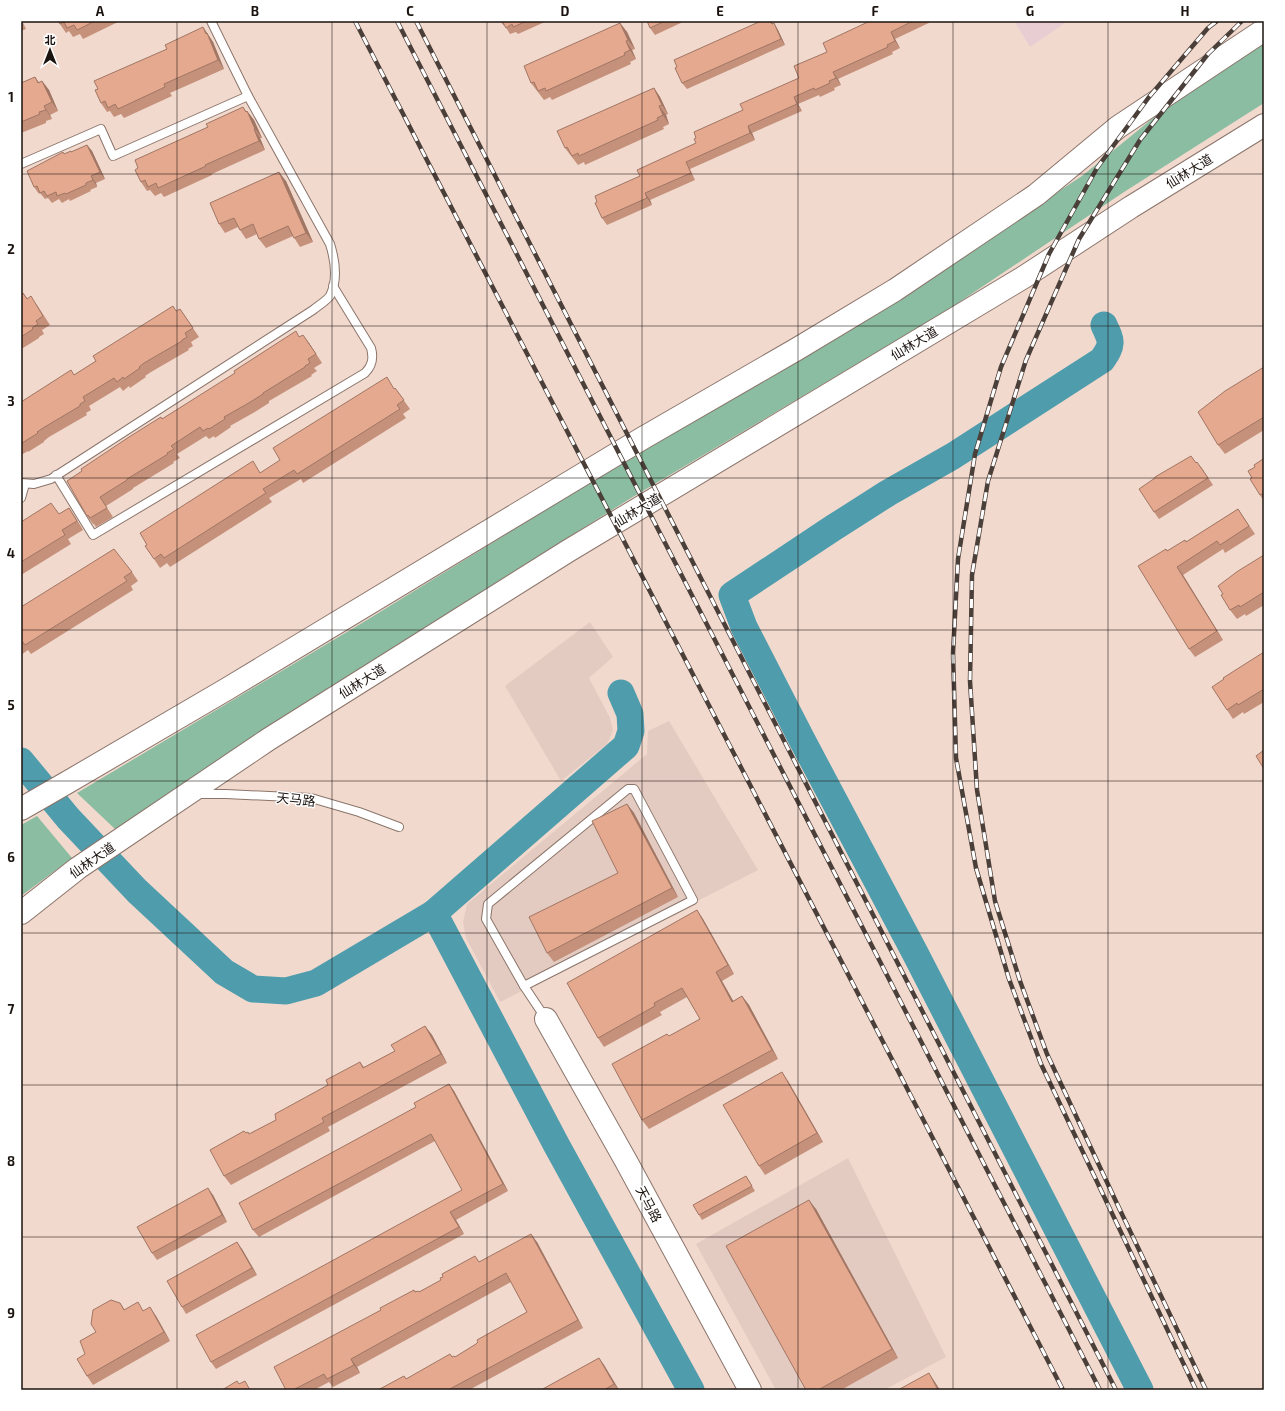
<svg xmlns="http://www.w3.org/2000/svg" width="1285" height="1411" viewBox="0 0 1285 1411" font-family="'Exo 2','Noto Sans SC',sans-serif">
<rect width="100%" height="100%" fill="#f2d9ce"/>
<g fill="#e4cbc2">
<polygon points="590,622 613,657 589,678 610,718 613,731 607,744 561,781 505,686"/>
<polygon points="669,721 758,870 500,1002 466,938 463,922 467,904 647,754 648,731"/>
<polygon points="848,1158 946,1357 884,1390 776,1390 696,1244"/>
</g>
<polygon fill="#e8cdd2" points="1014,21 1068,21 1030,47"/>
<g fill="#8abda1">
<polygon points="1264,43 1264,103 1124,192 949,309 631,498 295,709 115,829 77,793 367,620 578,490 833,339 1082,176 1179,97"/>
<polygon points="37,816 72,858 21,896 21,825"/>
</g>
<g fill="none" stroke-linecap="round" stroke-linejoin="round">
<g stroke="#4f9dac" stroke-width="27">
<path d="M1104,325c8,17 9,19 -2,35l-149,96 -65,37 -55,35 -101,67 12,32 57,111 113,213 226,439"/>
<polyline points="21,761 68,818 137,891 224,972 253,989 286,991 316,983 434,913 626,746 631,731 630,714 621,693"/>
<polyline points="434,913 557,1146 691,1390"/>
</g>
<defs>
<g id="lane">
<polyline points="21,164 101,129 113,156 248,96"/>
<path d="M56,475l37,60 272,-162c7,-7 9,-14 6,-25l-38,-62"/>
<path d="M21,483l13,1 17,-5 262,-169c5,-4 13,-9 17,-14 8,-16 5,-36 0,-52l-82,-148 -37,-75"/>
<polyline points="21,498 25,484"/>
<polygon points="628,789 634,789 693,900 524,986 486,919 488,904"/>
<polyline points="197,794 226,794 311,798 359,812 399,827"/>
<polyline points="524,986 546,1019"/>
</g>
<polyline id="secondary" points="546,1019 626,1161 750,1390"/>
<g id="primary">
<polyline points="21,809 68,782 227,689 643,438 797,349 895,290 1036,195 1118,127 1264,30"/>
<polyline points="21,913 78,868 269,739 417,646 568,551 1024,277 1131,207 1264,125"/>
</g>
</defs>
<use href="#lane" stroke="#8b756b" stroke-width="10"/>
<use href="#secondary" stroke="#8b756b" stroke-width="24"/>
<use href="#primary" stroke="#8b756b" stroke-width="24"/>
<use href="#lane" stroke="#fff" stroke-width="8"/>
<use href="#secondary" stroke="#fff" stroke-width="22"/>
<use href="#primary" stroke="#fff" stroke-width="22"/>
<defs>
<g id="rail">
<polyline points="355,21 1063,1390"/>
<polyline points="397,21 1100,1390"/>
<polyline points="416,21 1116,1390"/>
<polyline points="1196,1390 1041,1064 1009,979 976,868 956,758 953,653 958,559 975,454 1001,367 1049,254 1097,168 1149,97 1208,28 1217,21"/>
<polyline points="1206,1390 1120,1210 1047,1054 1020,981 995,901 977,790 970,681 972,575 988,481 1026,360 1079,239 1140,140 1208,54 1242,21"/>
</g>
</defs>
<use href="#rail" stroke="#4b3f39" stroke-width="4.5"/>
<use href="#rail" stroke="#fff" stroke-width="3" stroke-dasharray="9" stroke-linecap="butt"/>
</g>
<g fill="#c5917b">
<polygon points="21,21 26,29 21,31"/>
<polygon points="58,21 120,21 83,39 80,34 73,37 69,31 66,33"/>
<polygon points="500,21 547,21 518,34 516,32 510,34 505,26 504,26"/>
<polygon points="647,21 685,21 655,35 650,28"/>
<polygon points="761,21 771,21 778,30 785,45 687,89 682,83"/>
<polygon points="870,21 933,21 895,39 900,48 892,52 893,54 838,79 841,85 834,88 835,90 820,97 819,95 798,104 802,111 752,133 755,140 690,169 695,180 650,200 652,205 607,225 602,218 597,202 640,176 696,143 696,138 743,110 799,78 827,52"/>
<polygon points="620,23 627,32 635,49 632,50 636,59 630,62 631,64 552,100 550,97 544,100 531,83"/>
<polygon points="203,27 213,42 224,69 170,93 172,96 124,118 121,114 114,117 110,111 107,112 101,103 167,49"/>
<polygon points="35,77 39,82 42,81 49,90 58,111 50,115 52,119 46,121 46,123 21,133 21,83"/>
<polygon points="654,88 660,97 668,114 666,115 669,124 663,127 664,129 585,165 584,162 578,165 565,148"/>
<polygon points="247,111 254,120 262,138 260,138 265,150 212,174 212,175 164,197 161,193 155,196 150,190 147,191 141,182 138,168"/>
<polygon points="87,145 92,151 105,179 96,183 97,187 90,190 91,191 70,201 69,199 62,203 59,199 52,203 48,198 45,199 40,193 39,194 34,187 64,154 72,152"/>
<polygon points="286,181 313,242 300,247 293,236 266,248 259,239 257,234 246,239 238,227 225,233 219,224"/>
<polygon points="23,293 27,298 37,305 50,325 42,330 44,334 39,337 39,338 23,348 22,347 21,348 21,295"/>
<polygon points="180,309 199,337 191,342 193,346 188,349 189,350 151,372 145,376 146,377 130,388 129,386 123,391 120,387 89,406 91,410 86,413 87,415 49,437 44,441 44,442 28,452 28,451 21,455 21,402 74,375"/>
<polygon points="300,337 309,343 322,363 314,368 317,371 311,375 312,376 269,401 269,403 253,413 230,426 231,427 215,438 214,436 209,439 206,436 177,454 180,458 173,462 174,463 133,488 133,489 106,506 113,517 96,527 94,524 93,524 87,516 82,471 162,419"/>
<polygon points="1264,367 1264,430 1225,454 1218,445"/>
<polygon points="395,388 410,409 403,414 406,418 303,483 301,479 269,498 272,502 170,567 167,563 160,568 154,559 261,473"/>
<polygon points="1264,459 1264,501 1260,495 1252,478 1255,467"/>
<polygon points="1196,463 1202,468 1213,485 1159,519 1154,512"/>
<polygon points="69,508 83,530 68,539 71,544 21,575 21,522 59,514"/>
<polygon points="1238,509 1255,534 1225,553 1223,549 1183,575 1223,640 1195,657 1189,649 1167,551 1186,542"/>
<polygon points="1264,555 1264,605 1246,616 1245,614 1237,619 1230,610 1223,594"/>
<polygon points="132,572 138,581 131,586 133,590 31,654 28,650 21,655 21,607"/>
<polygon points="1264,652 1264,702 1244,714 1243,712 1233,719 1227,710"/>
<polygon points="627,804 634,813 678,897 554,962 547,953 618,873"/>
<polygon points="697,910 703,919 734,974 722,981 733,1001 742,996 749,1005 778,1059 649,1129 642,1120 669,1036 700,1019 687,997 660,1012 662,1015 604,1047 598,1038"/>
<polygon points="425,1026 432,1035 447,1063 328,1127 330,1131 231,1185 224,1176 244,1131 246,1133 249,1134 276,1120 328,1085 360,1062 364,1067 395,1051"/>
<polygon points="788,1081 823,1142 765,1175 759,1166"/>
<polygon points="449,1084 454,1091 508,1191 456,1220 464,1234 216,1369 211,1362 462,1190 435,1141 259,1237 253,1230 416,1107"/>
<polygon points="746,1176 755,1191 702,1220 699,1215"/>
<polygon points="213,1195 227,1222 157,1260 152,1253"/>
<polygon points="816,1209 898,1358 841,1390 806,1390"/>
<polygon points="537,1242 583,1328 469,1390 378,1390 404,1376 406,1379 452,1357 455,1357 476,1344 527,1312 511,1282 357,1367 360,1373 333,1387 329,1382 314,1390 286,1390 381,1310 414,1290 416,1292 419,1292 479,1262"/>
<polygon points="242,1249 257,1275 186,1314 182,1307"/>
<polygon points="120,1303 125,1310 143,1311 156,1316 170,1341 93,1385 87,1376 85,1354"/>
<polygon points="599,1358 604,1365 619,1390 541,1390"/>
</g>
<g fill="#a07664">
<polygon points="21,21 22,21 26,29"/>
<polygon points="620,23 627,32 635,49 628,40"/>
<polygon points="774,23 778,30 785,45 781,39"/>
<polygon points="203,27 213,42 224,69 218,60"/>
<polygon points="891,32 895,39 900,48 895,41"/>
<polygon points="626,41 632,50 636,59 630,50"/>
<polygon points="833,72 838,79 841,85 836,78"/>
<polygon points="42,81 49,90 58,111 52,102"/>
<polygon points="654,88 660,97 668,114 662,105"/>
<polygon points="794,97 802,111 797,104"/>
<polygon points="44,106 50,115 52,119 46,110"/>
<polygon points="659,106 666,115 669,124 663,115"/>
<polygon points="243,107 249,116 247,111 254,120 262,138 255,129"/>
<polygon points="748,126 752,133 755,140 750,133"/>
<polygon points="254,129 260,138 265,150 259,141"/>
<polygon points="87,145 92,151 105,179 100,172"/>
<polygon points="279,172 286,181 313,242 306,233"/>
<polygon points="91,176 96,183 97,187 93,180"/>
<polygon points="645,193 650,200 652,205 647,198"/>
<polygon points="303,335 309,343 322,363 316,354"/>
<polygon points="69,508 75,517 83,530 77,521"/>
<polygon points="1177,567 1183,575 1223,640 1217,631"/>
<polygon points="627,804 634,813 678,897 672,888"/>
<polygon points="697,910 703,919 734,974 728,965"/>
<polygon points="716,972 722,981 739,1011 732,1002"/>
<polygon points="742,996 749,1005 778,1059 772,1050"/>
<polygon points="425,1026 432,1035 447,1063 441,1054"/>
<polygon points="782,1072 788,1081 823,1142 817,1133"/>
<polygon points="449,1084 454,1091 508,1191 503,1184"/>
<polygon points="208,1188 213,1195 227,1222 222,1215"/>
<polygon points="809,1200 816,1209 898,1358 892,1349"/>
<polygon points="450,1212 456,1220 464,1234 459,1227"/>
<polygon points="531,1234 537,1242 583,1328 578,1320"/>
<polygon points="237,1242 242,1249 257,1275 252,1268"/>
<polygon points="150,1307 156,1316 170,1341 164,1332"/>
<polygon points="599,1358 604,1365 619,1390 614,1384"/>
<polygon points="351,1359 357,1367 360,1373 354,1365"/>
<polygon points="929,1373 935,1382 940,1390 938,1390"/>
</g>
<g fill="#e5a98f" stroke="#a07664">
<polygon points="58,21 95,21 77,30 74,25 67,28 64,22 60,24"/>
<polygon points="502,21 527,21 513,27 512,24 506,28"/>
<polygon points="647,21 665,21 650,28"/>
<polygon points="761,21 770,21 772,24 774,23 781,39 682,83 675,68 677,67 674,60"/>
<polygon points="870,21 913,21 891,32 895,41 887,45 888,47 833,72 836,78 829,81 830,83 815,90 814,88 794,97 797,104 748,126 750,133 686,162 691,173 645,193 647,198 602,218 595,203 597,202 595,196 640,176 637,170 696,143 694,139 696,138 694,132 743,110 740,104 799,78 794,66 827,52 823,43"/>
<polygon points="620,23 628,40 626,41 630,50 624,53 625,55 546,91 545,88 538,91 534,82 531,83 524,66"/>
<polygon points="203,27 206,34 207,33 218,60 164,84 165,87 118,109 115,104 108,108 105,101 101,103 95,90 98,89 94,81 167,49 165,45"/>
<polygon points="35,77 38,83 42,81 52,102 44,106 46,110 39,112 40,114 21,122 21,83"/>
<polygon points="654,88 662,105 659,106 663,115 657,118 658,120 579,156 578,153 572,156 567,147 565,148 557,131"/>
<polygon points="243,107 246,112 247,111 255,129 254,129 259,141 205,165 206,166 158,188 156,183 148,187 145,180 141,182 135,170 138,168 135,160 208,127 206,124"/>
<polygon points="87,145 100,172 91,176 93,180 86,183 86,185 66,194 65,193 57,196 56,192 47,196 44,191 40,193 37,186 34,187 27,171 63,152 64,154 71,151 71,152"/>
<polygon points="279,172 306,233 294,238 288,226 259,239 253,224 240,230 234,218 219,224 210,203"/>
<polygon points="23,293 27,299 31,296 43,316 36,321 38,324 32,328 33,329 21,337 21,295"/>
<polygon points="173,306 176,311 180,309 193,328 185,333 187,337 182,340 182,341 144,363 139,367 140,368 124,379 123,377 117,382 114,378 83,397 85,401 80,404 80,406 43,428 37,432 38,433 22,443 21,442 21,402 71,370 74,375 96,361 93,356"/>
<polygon points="296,331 299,337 303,335 316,354 308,359 310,363 305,366 305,367 263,393 263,394 247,404 224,417 225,419 209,429 208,428 203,431 200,427 171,446 174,449 167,453 168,454 127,479 127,480 100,497 107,508 90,518 88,515 87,516 67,481 82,471 81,469 129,437 161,417 162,419 235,373 234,371"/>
<polygon points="1264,367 1264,417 1218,445 1198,412 1225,391"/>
<polygon points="387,377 394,389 395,388 404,400 397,405 400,409 297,474 294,470 263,489 266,493 164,558 161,554 154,559 145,546 147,545 140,533 253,461 260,473 280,460 273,448"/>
<polygon points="1191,456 1196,463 1197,462 1208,478 1154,512 1139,489 1155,478 1155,477"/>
<polygon points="1263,459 1264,459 1264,493 1260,495 1250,479 1252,478 1248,471 1255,467 1254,465"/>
<polygon points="51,503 59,514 69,508 77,521 62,530 65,535 21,562 21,522"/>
<polygon points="1238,509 1249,526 1220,545 1217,541 1177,567 1217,631 1189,649 1138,566 1166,549 1167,551 1185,540 1186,542"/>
<polygon points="114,549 132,572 124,577 127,581 25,645 22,641 21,641 21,607"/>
<polygon points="1264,555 1264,592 1240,607 1239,605 1230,610 1221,595 1223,594 1218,586 1238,571"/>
<polygon points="1264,652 1264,689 1238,705 1237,703 1227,710 1212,687 1224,679 1223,678"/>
<polygon points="1264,750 1264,769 1256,756"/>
<polygon points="627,804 672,888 547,953 529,917 618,873 592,821"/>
<polygon points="697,910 728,965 716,972 732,1002 742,996 772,1050 642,1120 612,1064 667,1034 669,1036 700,1019 682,988 654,1003 655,1006 598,1038 567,983"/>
<polygon points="425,1026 441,1054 322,1118 324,1122 224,1176 210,1150 244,1131 246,1133 248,1132 249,1134 276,1120 275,1114 328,1085 326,1080 360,1062 363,1068 395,1051 391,1045"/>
<polygon points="782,1072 817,1133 759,1166 723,1105"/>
<polygon points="449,1084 503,1184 450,1212 459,1227 211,1362 196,1335 462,1190 431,1134 253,1230 239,1203 416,1107 414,1103"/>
<polygon points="746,1176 752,1186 699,1215 693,1205"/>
<polygon points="208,1188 222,1215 152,1253 137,1227"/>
<polygon points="809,1200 892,1349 818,1390 806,1390 726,1246"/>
<polygon points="531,1234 578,1320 448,1390 378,1390 404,1376 406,1379 450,1354 452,1357 454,1356 455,1357 476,1344 478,1342 477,1340 527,1312 506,1273 351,1359 354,1365 327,1379 324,1374 293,1390 286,1390 274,1367 381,1310 380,1308 414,1290 415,1292 418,1291 419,1292 441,1280 440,1278 443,1277 442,1274 475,1256 479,1262"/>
<polygon points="237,1242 252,1268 182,1307 167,1281"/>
<polygon points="111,1300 120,1303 124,1310 138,1302 143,1311 150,1307 164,1332 87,1376 77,1359 85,1354 80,1341 96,1332 91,1324 93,1310"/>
<polygon points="599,1358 614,1384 604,1390 541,1390"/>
<polygon points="929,1373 938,1390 898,1390"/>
<polygon points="237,1381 239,1384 245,1381 250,1390 222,1390"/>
</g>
<path fill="none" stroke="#1b130f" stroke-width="1" stroke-opacity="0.55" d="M177,21v1369M332,21v1369M487,21v1369M642,21v1369M798,21v1369M953,21v1369M1108,21v1369M21,174h1243M21,326h1243M21,478h1243M21,630h1243M21,781h1243M21,933h1243M21,1085h1243M21,1237h1243"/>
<g text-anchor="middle" stroke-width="3" stroke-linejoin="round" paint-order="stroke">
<g font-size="13" fill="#1b130f" stroke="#fff">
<text transform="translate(1189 171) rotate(-32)" y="5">仙林大道</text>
<text transform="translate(914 343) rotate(-31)" y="5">仙林大道</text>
<text transform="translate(637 510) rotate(-31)" y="5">仙林大道</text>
<text transform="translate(362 681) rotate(-32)" y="5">仙林大道</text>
<text transform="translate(296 799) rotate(6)" y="5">天马路</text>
<text transform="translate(92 860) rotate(-35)" y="5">仙林大道</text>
<text transform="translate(649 1204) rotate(62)" y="5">天马路</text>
</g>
</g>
<rect width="1285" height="1411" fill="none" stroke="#ffffff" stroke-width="44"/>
<g transform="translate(50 50)" stroke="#ffffff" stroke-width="3" paint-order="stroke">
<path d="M0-3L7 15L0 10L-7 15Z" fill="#1b130f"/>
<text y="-6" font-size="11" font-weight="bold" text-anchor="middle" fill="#1b130f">北</text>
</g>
<rect x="22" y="22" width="1241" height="1367" fill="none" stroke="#1b130f" stroke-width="1.5"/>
<g font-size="13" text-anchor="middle" font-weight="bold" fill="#1b130f">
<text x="100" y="16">A</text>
<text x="255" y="16">B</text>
<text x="410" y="16">C</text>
<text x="565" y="16">D</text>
<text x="720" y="16">E</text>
<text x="875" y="16">F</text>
<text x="1030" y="16">G</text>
<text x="1185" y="16">H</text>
<text x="11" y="102">1</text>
<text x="11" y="254">2</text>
<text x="11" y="406">3</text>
<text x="11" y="558">4</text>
<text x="11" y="710">5</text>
<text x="11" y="862">6</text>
<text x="11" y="1014">7</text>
<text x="11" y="1166">8</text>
<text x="11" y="1318">9</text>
</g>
</svg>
